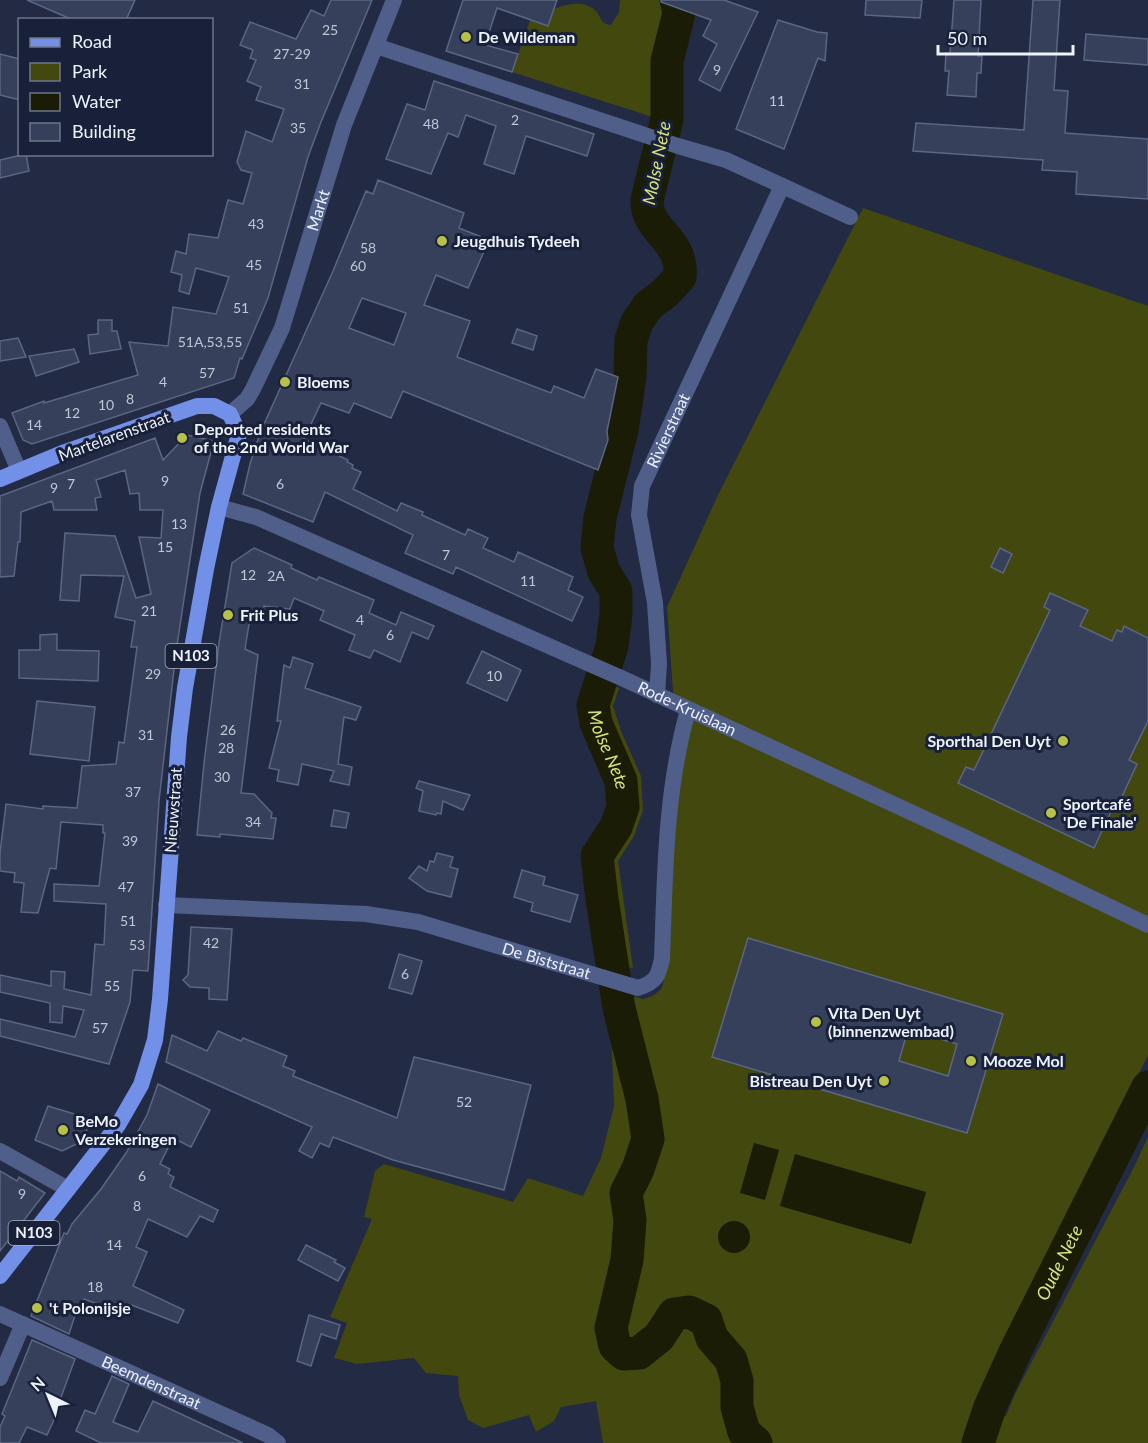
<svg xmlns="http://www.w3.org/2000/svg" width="1148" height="1443" viewBox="0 0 1148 1443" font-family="Lato,sans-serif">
<rect width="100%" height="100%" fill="#222a44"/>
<g fill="#43480f">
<path d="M620,0h51l3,12 -10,43 -5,64 -147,-47 18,-52 18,6 6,-17c13,-5 29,-9 41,1 6,6 5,14 16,15l8,-13z"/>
<polygon points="863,208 1148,306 1148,1055 1035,1283 976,1409 970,1443 603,1443 596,1401 561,1407 554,1421 536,1432 529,1415 483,1428 468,1420 459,1395 458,1376 426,1373 414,1358 357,1364 334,1358 347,1323 330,1317 372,1219 364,1217 375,1171 384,1164 513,1202 528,1178 583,1196 601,1158 614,1106 611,1027 623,993 643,999 653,996 662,988 668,955 678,783 691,724 673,691 667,607 718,495"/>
<polygon points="600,680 619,688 613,706 621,731 641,776 643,810 634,836 618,861 633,968 612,966 597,856 616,827 623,807 621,781 596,723 593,705"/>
<polygon points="1148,1137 1148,1443 987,1443 995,1413 1006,1416 1015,1394 1133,1169"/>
</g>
<g fill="#1a1c06">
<polygon points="754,1143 779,1150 765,1200 740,1193"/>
<polygon points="795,1154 926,1192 911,1244 780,1206"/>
<circle cx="734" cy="1237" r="16"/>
</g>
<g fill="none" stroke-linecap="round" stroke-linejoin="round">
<g stroke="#1a1c06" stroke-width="33">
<path id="s1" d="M676,0l3,13 -12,48v58l-20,81c-1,32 37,39 33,77l-15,16 -17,13 -11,16 -6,18 -1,36 -8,54 -22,88 -3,30 7,24 12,19v23l-4,32 -19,59 3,18 25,58 2,26 -7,20 -19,29 5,43 17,109 23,91 6,40 -10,30 -12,24 4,27 -3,40 -16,68 4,18 9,8 15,-1 20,-16 15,-23 15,-2 17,8 6,18 19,22 6,21v26l7,25 12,11"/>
<path id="s2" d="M978,1443l12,-36 25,-55 133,-265"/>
</g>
</g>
<g fill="#36405b" stroke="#5b6683" stroke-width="1.5" fill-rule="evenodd">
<polygon points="27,0 135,0 126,20 73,20"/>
<polygon points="331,0 372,0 321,122 308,157 268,298 242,359 240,358 234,378 32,444 23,440 12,413 44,401 44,403 138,375 129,342 168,346 173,307 216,314 229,277 196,268 189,294 179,291 182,275 171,272 176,251 186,254 189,234 218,238 228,200 243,204 252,173 241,170 237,162 246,131 272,142 284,109 256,100 261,87 247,81 256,60 250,58 253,50 240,45 250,22 296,39 311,10 324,16"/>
<polygon points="463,0 557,0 548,26 497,8 485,45 518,54 512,72 446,51"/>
<polygon points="661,0 724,0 758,12 720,91 699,80 717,44 703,36 711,20 661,2"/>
<polygon points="866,0 922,0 920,18 865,15"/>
<polygon points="954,0 981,0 978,56 982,56 981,73 977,73 976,97 947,95 949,71 945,71 946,53 950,54"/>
<polygon points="1033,0 1060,0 1054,90 1068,91 1065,133 1148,139 1148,199 1076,194 1077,172 1042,170 1043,160 913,151 916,123 1024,130"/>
<polygon points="778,20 817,32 827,33 825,61 818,58 784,149 736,129"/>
<polygon points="1086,34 1148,39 1148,65 1084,60"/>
<polygon points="0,54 20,59 20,100 0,95"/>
<polygon points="434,81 594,134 587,156 526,136 514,174 484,164 496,126 466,115 458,137 448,133 431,174 386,159 407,104 425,110"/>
<polygon points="26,154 29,171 0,178 0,160"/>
<path d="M378,180l86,33 -5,15 30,12 -21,48 -32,-13 -12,30 46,16 -13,36 94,36 3,-7 30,12 12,-29 22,8 -11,54 1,9 -10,30 -195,-79 -12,27 -37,-15 -5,10 -28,-10 -17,36 44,21 -1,2 6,3 -1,3 9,4 -8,17 44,22 4,-8 22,9 -1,3 43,20 3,-6 20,9 -5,10 31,14 4,-10 55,25 -5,13 15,7 -11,24 -116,-54 -3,7 -48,-21 8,-18 -88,-43 -12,30 -70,-28 7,-30 10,-31 73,-162 33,-80 7,3zM362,298l44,15 -12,32 -45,-17z"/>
<polygon points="98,320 112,320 112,331 117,331 121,349 90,354 88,335 98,334"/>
<polygon points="517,329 537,336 533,350 512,343"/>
<polygon points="18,338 26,357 0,361 0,341"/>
<polygon points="74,349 79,362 36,376 29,356"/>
<polygon points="187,435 214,441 200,493 176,652 159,801 148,971 133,970 130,1002 109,1064 0,1036 0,1019 75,1037 84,1010 63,1006 62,1023 50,1022 50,1003 0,992 0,975 51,986 51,971 65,972 64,989 91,995 95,944 104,945 106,904 54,901 54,884 99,886 105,833 103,833 103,825 61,822 56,869 50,868 38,913 21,912 24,883 14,882 15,873 0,871 0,853 6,804 43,809 43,806 77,808 82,766 116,764 119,742 124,743 137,647 131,647 135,621 115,617 124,576 81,575 79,601 60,600 65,533 115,536 136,598 151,594 139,537 161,538 163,510 140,510 139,493 130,494 125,470 96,480 101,497 95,498 97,510 54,510 52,501 21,512 20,542 18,542 14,576 0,577 0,496 155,438 163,460"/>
<polygon points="254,548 292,565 291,568 317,580 319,577 374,600 369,613 396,625 401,612 434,626 428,639 412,632 400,662 374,650 370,658 349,650 355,635 320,620 324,611 294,598 290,609 264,606 263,616 251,612 245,649 258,655 241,793 254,794 272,813 271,818 276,818 273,839 220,834 220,837 197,835 204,763 219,643 232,563"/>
<polygon points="1000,548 1012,554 1003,573 991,567"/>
<polygon points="1050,593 1088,610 1080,626 1112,641 1117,630 1122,632 1124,626 1148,638 1148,721 1129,760 1137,764 1120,801 1117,799 1094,848 958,783 966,767 974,770 1050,610 1044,607"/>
<polygon points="57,634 57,650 99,651 98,681 19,678 19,650 40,650 40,635"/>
<polygon points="482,651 521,670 507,701 467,683"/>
<polygon points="293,657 313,664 305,688 361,707 356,720 344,717 338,764 352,767 349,785 330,781 334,771 302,764 298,785 277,781 279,770 269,768 281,721 277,721 284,665 290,668"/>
<polygon points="37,701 95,707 89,761 30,754"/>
<polygon points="419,781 470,795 463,810 443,801 441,814 437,813 436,815 419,811 423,791 416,788"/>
<polygon points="334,810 349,813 346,828 331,826"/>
<polygon points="437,853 453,857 450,867 458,869 451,897 427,891 409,878 419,866 427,871 430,861 434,862"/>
<polygon points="522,870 545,877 543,885 578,895 570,922 531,911 533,903 514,897"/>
<polygon points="191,927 232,929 227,1000 209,999 209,988 190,987 183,980 188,975"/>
<path d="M748,938l255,76 -36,119 -255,-76zM908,1029l49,15 -9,32 -49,-15z"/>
<polygon points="399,954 422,961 412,994 389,988"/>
<polygon points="218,1031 241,1041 243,1038 287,1056 283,1066 295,1071 293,1076 397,1118 414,1057 531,1085 504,1190 393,1160 333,1137 329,1147 320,1143 312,1158 299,1151 312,1127 166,1062 172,1035 207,1051"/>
<polygon points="158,1084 210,1110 191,1147 173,1138 160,1164 170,1169 168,1174 174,1177 170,1187 218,1210 213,1222 200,1216 187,1237 148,1219 136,1247 147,1252 133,1286 184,1310 178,1323 129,1304 124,1314 84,1299 80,1308 78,1306 69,1334 31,1316 64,1233 67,1234 72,1224 101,1189 126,1153 147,1115"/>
<polygon points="48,1106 91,1119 83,1141 62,1151 35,1140"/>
<polygon points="0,1171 17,1181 19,1177 45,1193 0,1251"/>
<polygon points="306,1245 336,1260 334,1262 345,1268 338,1281 298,1260"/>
<polygon points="309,1315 340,1325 336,1339 321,1334 311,1366 297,1361"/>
<polygon points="32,1340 75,1359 56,1411 58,1411 47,1435 27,1427 19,1443 0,1443 0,1427 5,1416 2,1414"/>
<polygon points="112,1376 129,1384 113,1422 138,1432 153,1401 243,1443 101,1443 76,1431 85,1410 95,1414"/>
</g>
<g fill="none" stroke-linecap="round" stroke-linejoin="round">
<g stroke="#505f8a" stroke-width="16">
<polyline points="376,46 678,146 726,160 850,217"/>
<polyline points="0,426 19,471"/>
<path id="s3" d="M219,507l37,10 370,163 336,156 186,89"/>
<path id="s4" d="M657,695l2,-31 -4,-61 -16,-88 3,-29 140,-300"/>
<path id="s5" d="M166,905l200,9 52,8 220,66c18,-6 20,-11 24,-29 3,-84 3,-167 26,-249"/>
<polyline points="0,1151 68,1189"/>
<path id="s6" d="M0,1314l268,121 10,8"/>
<polyline points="0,1378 23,1324"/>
</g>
<path stroke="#505f8a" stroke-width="16" id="s7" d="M230,414l17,-15 6,-10 29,-61 62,-203 50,-125"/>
<polyline stroke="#7290e7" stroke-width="16" points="0,479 65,452 197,406 214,406 230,414 239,434 219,507 206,569 185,688 179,737 160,999 155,1040 141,1085 118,1125 0,1276"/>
</g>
<g fill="#b7c148" stroke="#182139" stroke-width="2">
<circle cx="466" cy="37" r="6"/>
<circle cx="442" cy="241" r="6"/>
<circle cx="285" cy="382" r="6"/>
<circle cx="182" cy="438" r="6"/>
<circle cx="228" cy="615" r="6"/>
<circle cx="1063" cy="741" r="6"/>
<circle cx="1051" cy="813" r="6"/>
<circle cx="816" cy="1022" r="6"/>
<circle cx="971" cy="1061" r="6"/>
<circle cx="884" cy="1081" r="6"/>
<circle cx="63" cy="1130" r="6"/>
<circle cx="37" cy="1308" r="6"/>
</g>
<g text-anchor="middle" stroke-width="6" stroke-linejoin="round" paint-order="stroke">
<g font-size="14" fill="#c0c6d4">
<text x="330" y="35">25</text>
<text x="292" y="59">27-29</text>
<text x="717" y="75">9</text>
<text x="302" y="89">31</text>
<text x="777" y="106">11</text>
<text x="515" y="125">2</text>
<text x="431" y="129">48</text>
<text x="298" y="133">35</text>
<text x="256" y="229">43</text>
<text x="368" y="253">58</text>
<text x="254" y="270">45</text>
<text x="358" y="271">60</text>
<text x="241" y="313">51</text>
<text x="210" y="347">51A,53,55</text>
<text x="207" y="378">57</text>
<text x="163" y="387">4</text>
<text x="130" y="404">8</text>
<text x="106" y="410">10</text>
<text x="72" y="418">12</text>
<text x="34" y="430">14</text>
<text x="165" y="486">9</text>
<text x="71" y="489">7</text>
<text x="280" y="489">6</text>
<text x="54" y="493">9</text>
<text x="179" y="529">13</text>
<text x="165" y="552">15</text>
<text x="446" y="560">7</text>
<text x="248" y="580">12</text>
<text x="276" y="581">2A</text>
<text x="528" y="586">11</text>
<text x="149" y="616">21</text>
<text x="360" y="625">4</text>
<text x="390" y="640">6</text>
<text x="153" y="679">29</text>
<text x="494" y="681">10</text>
<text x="228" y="735">26</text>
<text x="146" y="740">31</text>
<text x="226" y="753">28</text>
<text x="222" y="782">30</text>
<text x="133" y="797">37</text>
<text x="253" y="827">34</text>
<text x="130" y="846">39</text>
<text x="126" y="892">47</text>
<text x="128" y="926">51</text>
<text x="211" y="948">42</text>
<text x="137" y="950">53</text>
<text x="405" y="979">6</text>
<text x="112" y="991">55</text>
<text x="100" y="1033">57</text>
<text x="464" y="1107">52</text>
<text x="142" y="1181">6</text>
<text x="22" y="1199">9</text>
<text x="137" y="1211">8</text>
<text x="114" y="1250">14</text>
<text x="95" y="1292">18</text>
</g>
<g fill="#182139" stroke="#aeb3c2" stroke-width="1.5">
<rect x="165.5" y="644" width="51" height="24" rx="4.5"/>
<rect x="8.5" y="1221" width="51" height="24" rx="4.5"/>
</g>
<g font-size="15" font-weight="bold" fill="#eef2fc">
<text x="191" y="661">N103</text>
<text x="34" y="1238">N103</text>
</g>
<g font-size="16" font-weight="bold" fill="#eef2fc" stroke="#182139" text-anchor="start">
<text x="478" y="43">De Wildeman</text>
<text x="454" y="247">Jeugdhuis Tydeeh</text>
<text x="297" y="388">Bloems</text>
<text x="194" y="435">Deported residents<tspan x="194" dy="18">of the 2nd World War</tspan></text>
<text x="240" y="621">Frit Plus</text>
<text x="1051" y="747" text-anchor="end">Sporthal Den Uyt</text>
<text x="1063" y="810">Sportcafé<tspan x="1063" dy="18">'De Finale'</tspan></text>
<text x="828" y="1019">Vita Den Uyt<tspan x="828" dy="18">(binnenzwembad)</tspan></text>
<text x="983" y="1067">Mooze Mol</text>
<text x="872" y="1087" text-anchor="end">Bistreau Den Uyt</text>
<text x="75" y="1127">BeMo<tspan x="75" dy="18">Verzekeringen</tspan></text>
<text x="49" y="1314">'t Polonijsje</text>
</g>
<g font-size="16" fill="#eef2fc" stroke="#182139">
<text dy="6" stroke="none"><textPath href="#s7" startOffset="225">Markt</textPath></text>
<text dy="6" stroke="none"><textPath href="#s4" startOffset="272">Rivierstraat</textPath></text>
<text transform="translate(114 436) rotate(-20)" y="6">Martelarenstraat</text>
<text dy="6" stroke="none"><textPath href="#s3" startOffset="510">Rode-Kruislaan</textPath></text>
<text transform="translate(173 810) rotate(-86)" y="6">Nieuwstraat</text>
<text dy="6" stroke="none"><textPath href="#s5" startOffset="387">De Biststraat</textPath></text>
<text dy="6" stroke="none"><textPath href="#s6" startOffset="166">Beemdenstraat</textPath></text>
</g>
<g font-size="18" font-style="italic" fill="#d9e37c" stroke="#182139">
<text transform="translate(657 163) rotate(-79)" y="6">Molse Nete</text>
<text dy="6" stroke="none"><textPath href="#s1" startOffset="796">Molse Nete</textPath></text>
<text dy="6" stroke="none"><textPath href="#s2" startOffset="198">Oude Nete</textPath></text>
</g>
</g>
<rect x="18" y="18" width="195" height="138" fill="#182139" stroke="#6e7587" stroke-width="1.5"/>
<rect x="30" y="38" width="30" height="9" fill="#7290e7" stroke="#6e7587" stroke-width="1.5"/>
<text x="72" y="48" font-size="18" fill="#eef2fc">Road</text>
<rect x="30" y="63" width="30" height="18" fill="#43480f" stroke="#6e7587" stroke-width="1.5"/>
<text x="72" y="78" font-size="18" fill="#eef2fc">Park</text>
<rect x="30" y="93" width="30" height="18" fill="#1a1c06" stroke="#6e7587" stroke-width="1.5"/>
<text x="72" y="108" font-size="18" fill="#eef2fc">Water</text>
<rect x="30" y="123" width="30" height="18" fill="#36405b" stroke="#6e7587" stroke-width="1.5"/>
<text x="72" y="138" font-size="18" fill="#eef2fc">Building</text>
<g transform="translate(48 1395) rotate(317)" stroke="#182139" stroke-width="4.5" paint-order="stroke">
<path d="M0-4.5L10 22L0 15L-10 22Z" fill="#eef2fc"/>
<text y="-9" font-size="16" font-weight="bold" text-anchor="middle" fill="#eef2fc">N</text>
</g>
<path d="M938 45v9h135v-9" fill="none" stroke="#eef2fc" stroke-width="3"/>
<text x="947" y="45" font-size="18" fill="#eef2fc" stroke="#182139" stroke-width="4.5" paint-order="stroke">50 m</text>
</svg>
